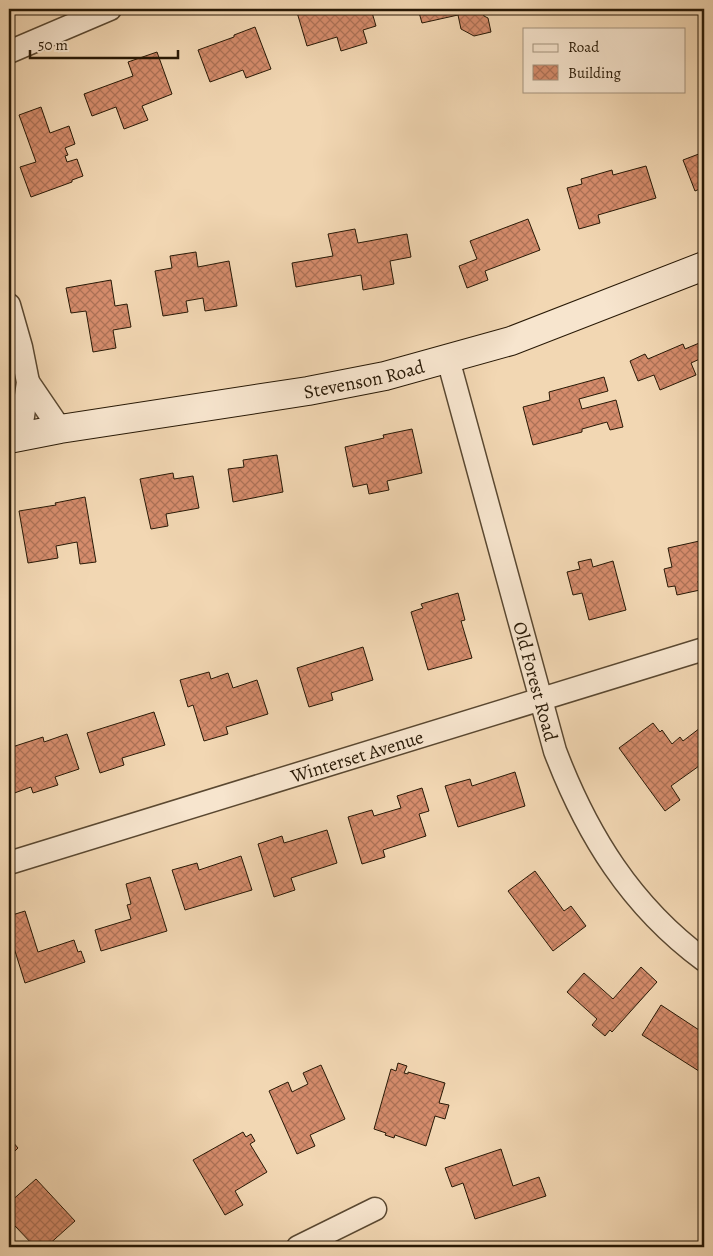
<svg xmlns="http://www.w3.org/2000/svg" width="713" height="1256" viewBox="0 0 713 1256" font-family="Alegreya,serif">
<defs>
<pattern id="building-cross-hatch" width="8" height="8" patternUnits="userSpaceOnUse" patternTransform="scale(1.25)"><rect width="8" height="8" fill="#d58c6c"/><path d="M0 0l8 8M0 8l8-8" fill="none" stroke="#ad7257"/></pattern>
</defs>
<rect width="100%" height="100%" fill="#f2d7b3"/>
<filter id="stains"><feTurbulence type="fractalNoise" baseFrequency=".004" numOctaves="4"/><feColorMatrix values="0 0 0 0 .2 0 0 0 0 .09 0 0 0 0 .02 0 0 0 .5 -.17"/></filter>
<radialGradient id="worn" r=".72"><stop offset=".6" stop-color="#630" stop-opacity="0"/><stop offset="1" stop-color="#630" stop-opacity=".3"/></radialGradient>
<g fill="url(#building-cross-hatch)" stroke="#281906">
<polygon points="296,9 371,9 376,26 363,30 367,43 341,51 337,37 307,46"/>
<polygon points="418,9 482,9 484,16 488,18 491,32 474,36 461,29 458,15 422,23"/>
<polygon points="255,27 271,69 246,78 243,70 210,82 198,50 234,37 234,35"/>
<polygon points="157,52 172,94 142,106 148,120 124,129 116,107 92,116 84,94 133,76 128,62"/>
<polygon points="41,107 50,133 69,126 75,144 65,148 68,155 65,156 67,162 77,159 83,176 72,180 72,182 31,197 20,167 36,162 19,115"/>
<polygon points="704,152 704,187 695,191 683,160"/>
<polygon points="646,166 656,198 598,215 600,223 579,229 567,188 582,184 581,179 612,170 613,175"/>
<polygon points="528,219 540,250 485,271 488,280 467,288 459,266 477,259 470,241"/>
<polygon points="355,229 358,243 407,234 411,257 390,261 394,284 363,290 361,275 296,287 292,263 333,256 328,234"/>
<polygon points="196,252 198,267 229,261 237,306 205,311 203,298 186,301 188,312 163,316 155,271 172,268 170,256"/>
<polygon points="111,280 115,306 127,304 131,327 113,330 116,348 93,352 86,311 71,313 66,288"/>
<polygon points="704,341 704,357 691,363 696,375 660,390 654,375 638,381 630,361 645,354 648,359 683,344 685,349"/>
<polygon points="604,377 608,391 579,399 582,409 616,400 623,427 610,430 607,422 582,429 582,432 533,445 523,407 550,400 549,392"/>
<polygon points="412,429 422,473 387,481 389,490 369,494 367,484 353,487 345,447 384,438 383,435"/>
<polygon points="277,455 283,492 233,502 228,469 244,467 243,460"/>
<polygon points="173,473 174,479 193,476 199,508 166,514 168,526 151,529 140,479"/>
<polygon points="85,497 96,562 80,564 77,542 56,546 58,558 28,563 19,511 56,505 55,503"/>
<polygon points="704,540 704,580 698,581 700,590 677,595 675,586 668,587 664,569 672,567 668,548"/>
<polygon points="591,559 593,567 613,561 626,610 589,620 582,593 573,595 567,572 580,569 578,562"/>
<polygon points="458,593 465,620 461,621 472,658 428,670 411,612 423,608 421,604"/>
<polygon points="363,647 373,680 331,693 333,700 309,707 297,668"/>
<polygon points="209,672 211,679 228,673 233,688 257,680 268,714 226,727 228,734 204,741 193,705 188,707 180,680"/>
<polygon points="154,712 165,745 122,758 124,765 100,773 87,733"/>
<polygon points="653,723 660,732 662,730 672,744 680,737 683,741 704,725 704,773 699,766 671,786 680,800 665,811 619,748"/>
<polygon points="67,734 79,769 55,777 58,785 33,793 31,787 9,795 9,748 43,737 44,742"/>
<polygon points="515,772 525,806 458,827 445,786 470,779 472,786"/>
<polygon points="422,788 429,811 419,814 426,836 383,850 385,857 362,864 348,817 372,810 374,816 401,808 397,796"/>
<polygon points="327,830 337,863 291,878 295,890 274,897 258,844 282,836 284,843"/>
<polygon points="241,856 252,890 185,910 172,870 197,863 199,870"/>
<polygon points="535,871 564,911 571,906 586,926 553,951 508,891"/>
<polygon points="150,877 167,931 101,951 95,930 131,919 127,905 131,904 126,884"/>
<polygon points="25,911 38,952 74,940 78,952 81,951 85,962 25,983 9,932 9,916"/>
<polygon points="641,967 657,982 612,1032 610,1030 605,1036 592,1025 597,1019 567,992 584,973 613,999"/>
<polygon points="661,1005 699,1030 703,1024 704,1025 704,1069 702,1073 642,1035"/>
<polygon points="398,1063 407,1066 404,1073 408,1074 408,1072 445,1083 439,1103 449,1105 445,1119 435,1116 426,1146 395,1135 394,1138 385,1135 386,1133 374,1129 391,1069 396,1071"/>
<polygon points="321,1065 345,1119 310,1135 315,1146 297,1154 269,1091 288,1082 292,1092 308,1084 303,1073"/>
<polygon points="243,1132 246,1137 251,1134 255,1141 250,1144 267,1172 235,1191 243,1205 225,1215 193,1160"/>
<polygon points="12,1141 18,1148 9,1157 9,1144"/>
<polygon points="501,1149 513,1186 539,1177 546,1196 475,1219 463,1183 452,1187 445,1168"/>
<polygon points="36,1179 75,1221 46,1247 35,1247 15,1226 9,1231 9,1203"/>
</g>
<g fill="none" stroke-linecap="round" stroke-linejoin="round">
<defs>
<g id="street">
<polyline points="9,52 110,9"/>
<polyline points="9,305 21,347 28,382 20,437"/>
<path id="s1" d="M448,359l107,392c32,84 76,155 149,209"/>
<polyline points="28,382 60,429"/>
<path id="s2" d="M9,863l695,-214"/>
<polyline points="298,1247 375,1209"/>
</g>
<g id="secondary">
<path id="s3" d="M9,439l51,-10 248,-38 77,-15 126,-35 193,-75"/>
</g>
</defs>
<use href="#street" stroke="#5a4831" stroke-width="25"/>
<use href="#secondary" stroke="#281906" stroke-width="30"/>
<use href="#street" stroke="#f7e5ce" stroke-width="22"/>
<use href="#secondary" stroke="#f7e5ce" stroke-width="28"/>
</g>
<g text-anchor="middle" stroke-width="4.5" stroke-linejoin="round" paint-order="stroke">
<g font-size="19" fill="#281906" stroke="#f7e5ce">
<text dy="7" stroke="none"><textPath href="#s3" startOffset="360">Stevenson Road</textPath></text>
<text dy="7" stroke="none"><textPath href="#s1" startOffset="334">Old Forest Road</textPath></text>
<text dy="7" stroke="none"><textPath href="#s2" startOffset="364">Winterset Avenue</textPath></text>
</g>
</g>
<rect width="713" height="1256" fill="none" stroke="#f2d7b3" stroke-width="30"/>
<rect x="10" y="10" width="693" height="1236" fill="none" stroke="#281906" stroke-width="2.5"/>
<rect x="15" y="15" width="683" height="1226" fill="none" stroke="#281906"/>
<rect x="523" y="28" width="162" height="65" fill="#f7e5ce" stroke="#a4937e"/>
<rect x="533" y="44" width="25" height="8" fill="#f7e5ce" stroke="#a4937e"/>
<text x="568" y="52" font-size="15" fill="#281906">Road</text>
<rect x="533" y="65" width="25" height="15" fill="url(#building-cross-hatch)" stroke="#a4937e"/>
<text x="568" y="78" font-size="15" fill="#281906">Building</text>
<path d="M30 50v8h148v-8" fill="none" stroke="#281906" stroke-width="2.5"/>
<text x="38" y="50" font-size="15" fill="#281906" stroke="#f7e5ce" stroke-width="4" paint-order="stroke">50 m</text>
<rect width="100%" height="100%" filter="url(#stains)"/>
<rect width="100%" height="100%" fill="url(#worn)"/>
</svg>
